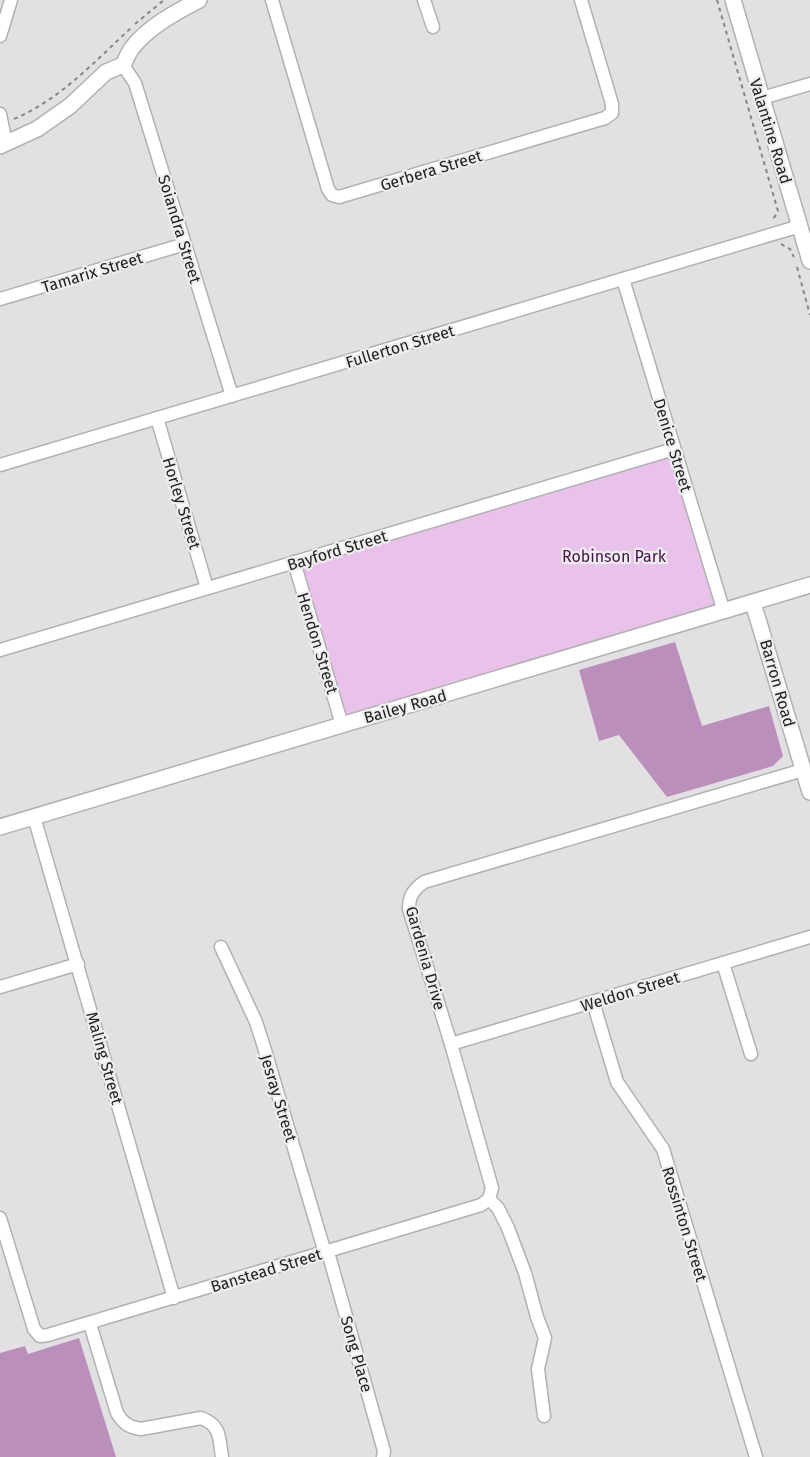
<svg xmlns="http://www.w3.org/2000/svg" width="810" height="1457" viewBox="0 0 810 1457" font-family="'Fira Sans',sans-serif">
<rect width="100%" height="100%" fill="#e3e0e3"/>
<polygon fill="#e8c2ea" points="674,449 724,612 342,725 294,562"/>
<g fill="#ba8fbc">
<polygon points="675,642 702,726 769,706 783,756 773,766 667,797 619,735 599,741 579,670"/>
<polygon points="79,1338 116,1457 0,1457 0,1353 25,1346 28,1354"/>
</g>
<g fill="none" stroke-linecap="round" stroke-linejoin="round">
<defs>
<g id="minor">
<polyline points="272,0 328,189 332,195 339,197 605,118 612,113 612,104 581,0"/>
<polyline points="424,0 433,27"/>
<polyline points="0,36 11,0"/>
<polyline points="123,65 135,83 232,396"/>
<polyline points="762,98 810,84"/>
<polyline points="0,114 6,144"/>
<polyline points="623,279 724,612"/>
<polyline points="0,299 185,244"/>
<polyline points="157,418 207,588"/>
<polyline points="0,465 800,226"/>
<polyline points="294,562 342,725"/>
<polyline points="0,650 674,449"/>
<polyline points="34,817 174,1298"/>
<polyline points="221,947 256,1022 264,1047 323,1246 330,1259 384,1451 383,1457"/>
<polyline points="723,963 751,1054"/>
<polyline points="0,987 78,964"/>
<polyline points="593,1002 617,1082 663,1149 756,1457"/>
<polyline points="451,1044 810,937"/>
<polyline points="0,1218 34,1329 40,1336 48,1335 481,1205 489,1199"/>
<path d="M90,1324l27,89c6,10 11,14 24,16l60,-11c20,7 18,20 21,39"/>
<path d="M544,1416l-6,-47 7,-31 -8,-21 -12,-44 -17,-45 -10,-20 -9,-9 3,-11 -41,-144 -42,-135c0,-13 4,-19 15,-27l379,-112"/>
</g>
<g id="tertiary">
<polyline points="733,0 810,261"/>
<path d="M0,146l37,-17 33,-23 36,-34 17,-7c3,-5 5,-12 9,-17 16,-21 44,-36 67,-48"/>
<polyline points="753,603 810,792"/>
<polyline points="0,827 810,585"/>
</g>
</defs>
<use href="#minor" stroke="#b3b0b3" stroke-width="15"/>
<use href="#tertiary" stroke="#b3b0b3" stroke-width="18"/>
<g stroke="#868486" stroke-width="2" stroke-dasharray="4 4" stroke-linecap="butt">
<polyline points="717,0 778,211 774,218 775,222"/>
<polyline points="135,24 164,0"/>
<path d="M14,119c47,-20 81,-58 118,-92"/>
<polyline points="781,244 790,249 794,257"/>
<polyline points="797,267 810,315"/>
</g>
<use href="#minor" stroke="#fff" stroke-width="12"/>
<use href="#tertiary" stroke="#fff" stroke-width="15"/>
</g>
<g text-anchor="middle" stroke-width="4.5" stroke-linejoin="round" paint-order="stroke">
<g font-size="16" fill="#212021" stroke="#f0edf0">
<text transform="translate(771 131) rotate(73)" y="6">Valantine Road</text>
<text transform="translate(431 170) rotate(-17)" y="6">Gerbera Street</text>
<text transform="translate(180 229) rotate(73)" y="6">Soiandra Street</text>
<text transform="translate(92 272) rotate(-17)" y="6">Tamarix Street</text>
<text transform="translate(400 346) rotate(-17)" y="6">Fullerton Street</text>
<text transform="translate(673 445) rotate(73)" y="6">Denice Street</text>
<text transform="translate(182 503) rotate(73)" y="6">Horley Street</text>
<text transform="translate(337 550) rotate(-17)" y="6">Bayford Street</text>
<text transform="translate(318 643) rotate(73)" y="6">Hendon Street</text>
<text transform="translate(778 683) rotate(74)" y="6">Barron Road</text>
<text transform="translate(405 706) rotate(-16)" y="6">Bailey Road</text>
<text transform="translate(426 958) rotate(74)" y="6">Gardenia Drive</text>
<text transform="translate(630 991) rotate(-17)" y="6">Weldon Street</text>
<text transform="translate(105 1058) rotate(74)" y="6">Maling Street</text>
<text transform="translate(279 1098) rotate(73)" y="6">Jesray Street</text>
<text transform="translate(685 1224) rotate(73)" y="6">Rossinton Street</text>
<text transform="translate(266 1270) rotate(-17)" y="6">Banstead Street</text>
<text transform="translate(357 1354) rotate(74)" y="6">Song Place</text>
</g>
<g font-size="16" fill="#451049" stroke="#f0edf0">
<text x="614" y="562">Robinson Park</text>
</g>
</g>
</svg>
